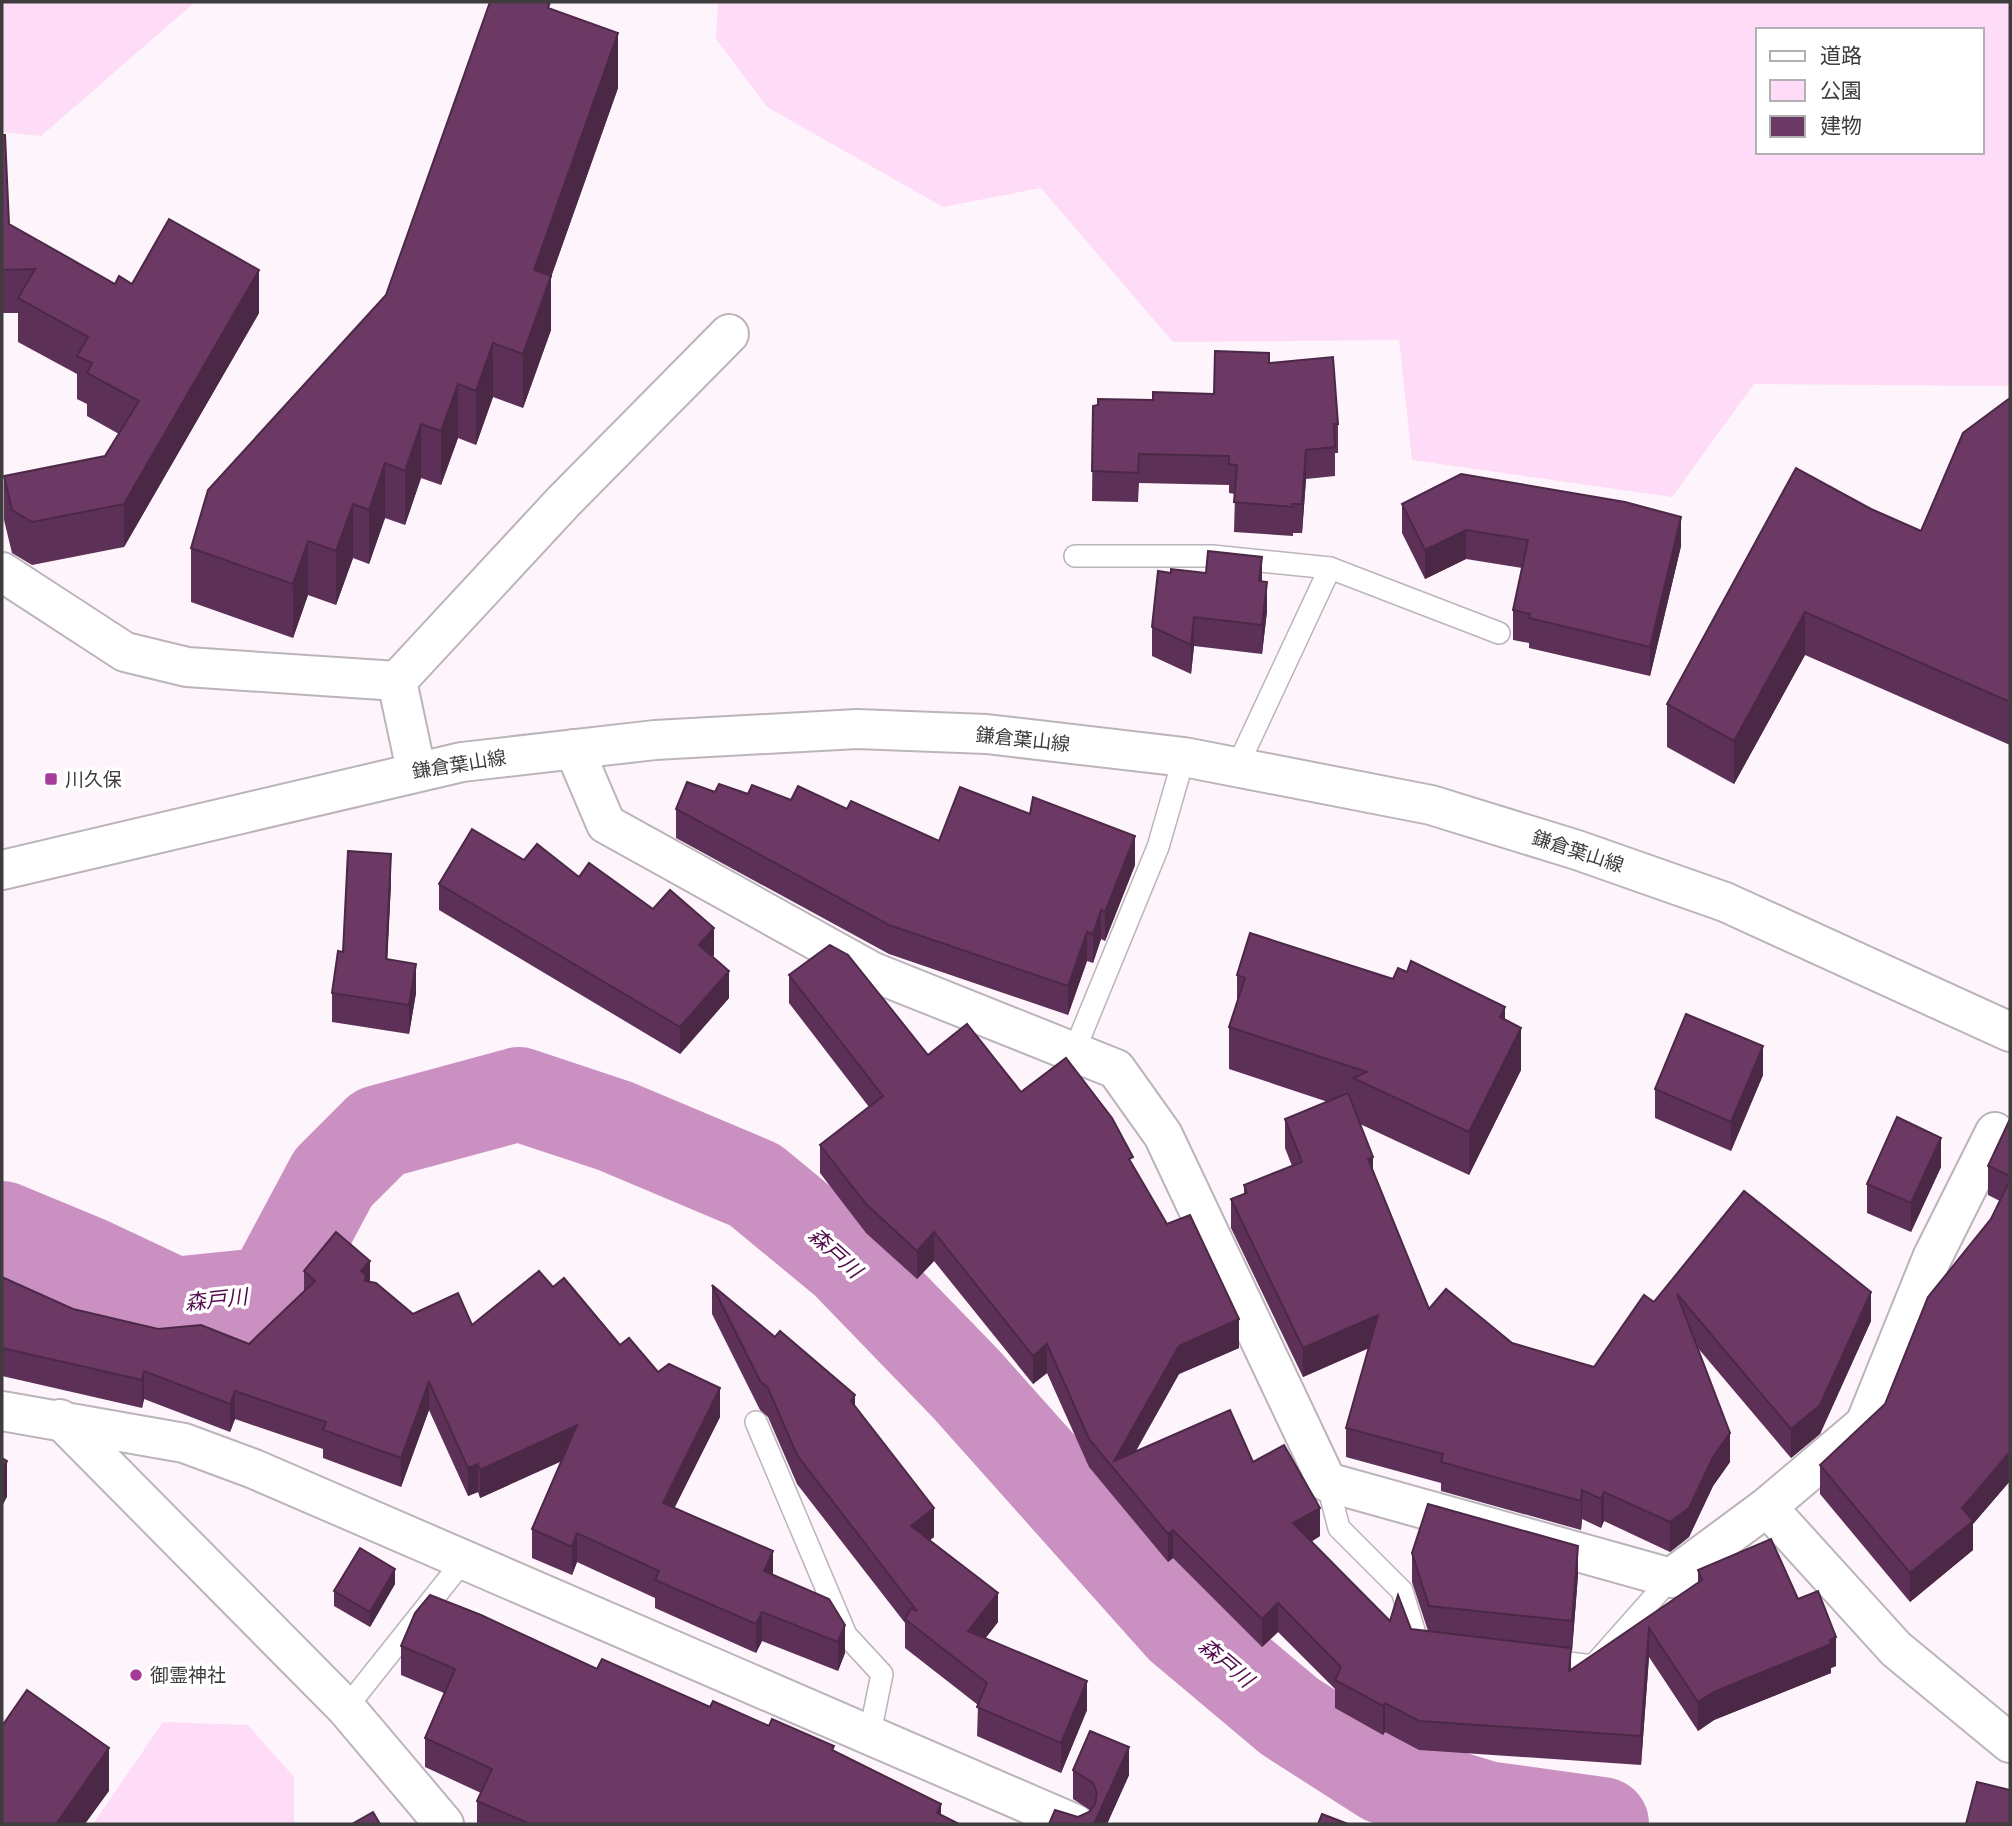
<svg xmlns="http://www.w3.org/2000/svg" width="2012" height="1826" viewBox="0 0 2012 1826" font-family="Arial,'Noto Sans JP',sans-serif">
<rect width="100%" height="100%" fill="#fdf5fb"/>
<g fill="#fedcf7" fill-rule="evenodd">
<polygon points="2,2 195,2 41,136 2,132"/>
<path d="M718,2h1292v384l-256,-2 -82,113 -260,-37 -13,-120 -226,2 -132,-154 -98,19 -176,-100 -51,-68zM1758,30h224v122h-224z"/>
<polygon points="163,1722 248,1725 294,1777 294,1824 93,1824"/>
</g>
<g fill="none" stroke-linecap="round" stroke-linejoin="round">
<polyline stroke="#ca90c1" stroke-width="94" points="2,1228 89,1264 174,1304 271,1294 333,1178 379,1132 519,1094 615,1126 755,1185 847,1261 966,1384 1182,1626 1289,1716 1384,1777 1486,1808 1602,1824"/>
<defs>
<g id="lane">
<polyline points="1075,556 1212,556 1330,568 1237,767"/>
<polyline points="1330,568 1499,633"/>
<polyline points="1073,1054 1158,847 1184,757"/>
<polyline points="756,1422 846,1635 882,1674 870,1733"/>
<polyline points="1327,1482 1339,1528 1402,1591 1419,1647 1429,1648"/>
<polyline points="1545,1660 1593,1666 1671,1578"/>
<polyline points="346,1708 463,1561"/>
</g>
<g id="street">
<polyline points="2,572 125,652 187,667 397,681"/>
<polyline points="574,749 606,824 873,972 1116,1069 1163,1135 1327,1482 1671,1578 1767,1507 1865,1424 1932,1258 1995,1132"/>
<polyline points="416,770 397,681 564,501 729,334"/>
<polyline points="60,1419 346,1708 444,1824"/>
<polyline points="1767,1507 1896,1649 2010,1743"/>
</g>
<g id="secondary">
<polyline points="2,870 462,762 655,740 857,729 986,734 1184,757 1431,805 1577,850 1725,902 2010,1032"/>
<polyline points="2,1411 184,1443 254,1469 1075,1824"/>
</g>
</defs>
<use href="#lane" stroke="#bbb4ba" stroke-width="24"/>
<use href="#street" stroke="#bbb4ba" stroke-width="42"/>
<use href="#secondary" stroke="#bbb4ba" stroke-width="42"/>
<use href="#lane" stroke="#fff" stroke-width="21"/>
<use href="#street" stroke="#fff" stroke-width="38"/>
<use href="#secondary" stroke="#fff" stroke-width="38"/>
</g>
<g fill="#5d3157">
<polygon points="550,9 618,88 551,277 551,330 523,408 493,397 476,445 458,438 441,485 421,478 405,525 385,518 369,564 353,558 336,605 308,595 293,638 191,602 191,548 386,295"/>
<polygon points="2,135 9,224 115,284 132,284 259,313 124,547 32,565 12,553 4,520 4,476 105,456 119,434 87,416 87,404 77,399 77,374 18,342 18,313 2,313"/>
<polygon points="1269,363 1338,424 1338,453 1335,453 1335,476 1306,479 1302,533 1293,533 1293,536 1234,532 1235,494 1229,493 1229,485 1139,483 1138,502 1092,501 1093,406 1214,394"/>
<polygon points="2010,398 2010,745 1805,655 1734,784 1667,747 1667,704 1871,509 1921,531"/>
<polygon points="1402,504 1681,546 1650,676 1529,648 1529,643 1513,640 1513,610 1522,568 1466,559 1425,579 1402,533"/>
<polygon points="1262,581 1267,611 1262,654 1194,646 1191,674 1152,656 1152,627"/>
<polygon points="715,792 748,794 847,809 939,841 1135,865 1105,941 1101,939 1093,963 1087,961 1068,1015 889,954 676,838 676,809"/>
<polygon points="524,860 579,877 714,955 713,956 729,998 680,1054 439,910 439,884"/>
<polygon points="391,883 387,959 416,993 409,1034 332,1022 332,993 343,952"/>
<polygon points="789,975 928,1055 1021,1092 1133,1165 1239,1348 1179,1374 1136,1451 1253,1462 1320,1536 1311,1542 1390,1621 1411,1629 1428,1631 1412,1582 1412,1553 1578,1575 1572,1651 1571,1650 1571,1670 1698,1584 1698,1570 1798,1599 1836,1666 1831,1668 1831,1673 1714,1720 1698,1731 1649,1657 1641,1765 1419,1750 1385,1732 1383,1735 1335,1708 1335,1689 1278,1632 1262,1647 1173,1558 1168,1562 1089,1467 1047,1373 1033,1384 934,1261 917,1279 866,1233 820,1173 820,1145 869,1107 789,1003"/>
<polygon points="1237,975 1505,1020 1521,1070 1469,1175 1360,1124 1373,1172 1429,1309 1512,1343 1594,1367 1654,1302 1744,1191 1871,1321 1820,1434 1791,1458 1697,1347 1730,1462 1713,1486 1689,1537 1670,1552 1604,1521 1601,1528 1582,1519 1581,1530 1441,1491 1441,1483 1346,1457 1346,1428 1369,1348 1303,1377 1231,1228 1231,1199 1244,1194 1244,1185 1292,1166 1285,1148 1285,1119 1328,1102 1229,1069 1229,1027 1237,1001"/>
<polygon points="1763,1075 1731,1151 1655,1118 1655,1089"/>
<polygon points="2010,1119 2010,1481 1973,1524 1973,1550 1910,1602 1820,1494 1820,1465 1885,1404 1991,1219 2000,1201 1988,1195 1988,1166"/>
<polygon points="1941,1167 1911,1232 1867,1213 1867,1184"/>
<polygon points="304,1271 370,1282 413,1314 472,1325 553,1287 620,1345 720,1417 674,1508 773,1575 829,1599 845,1653 838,1671 762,1641 756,1653 655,1608 655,1598 577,1562 572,1575 532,1558 532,1529 562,1461 480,1498 478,1492 468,1496 429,1410 401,1487 323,1458 323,1449 235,1419 230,1432 144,1399 142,1408 2,1376 2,1277 73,1309 158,1329 249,1344 304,1291"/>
<polygon points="712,1285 855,1406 934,1537 930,1540 998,1622 985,1639 1087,1710 1061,1773 977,1736 978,1705 905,1648 905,1623 797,1484 768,1417 760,1410 712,1314"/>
<polygon points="395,1584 370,1627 334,1606 334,1591"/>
<polygon points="401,1646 597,1669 769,1726 834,1751 941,1816 959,1824 477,1824 477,1801 481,1793 425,1767 425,1738 444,1693 401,1675"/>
<polygon points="1073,1770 1129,1775 1107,1824 1049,1824 1078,1817 1089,1812 1090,1810 1073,1799"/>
</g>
<g fill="#4c2847">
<polygon points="618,33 618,88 551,277 551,330 523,408 523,354 534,270"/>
<polygon points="259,270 259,313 124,547 124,504"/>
<polygon points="493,343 493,397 476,445 476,391"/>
<polygon points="458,384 458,438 441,485 441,431"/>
<polygon points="421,424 421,478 405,525 405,471"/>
<polygon points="1306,450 1306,479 1302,533 1302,504"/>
<polygon points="385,463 385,518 369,564 369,510"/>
<polygon points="353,504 353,558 336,605 336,551"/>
<polygon points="1681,517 1681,546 1650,676 1650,647"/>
<polygon points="1466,530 1466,559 1425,579 1425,550"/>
<polygon points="308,541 308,595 293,638 293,584"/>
<polygon points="1262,557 1262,587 1259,581"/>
<polygon points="1267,582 1267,611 1262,654 1262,625"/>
<polygon points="1805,612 1805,655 1734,784 1734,741"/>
<polygon points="1194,617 1194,646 1191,674 1191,645"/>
<polygon points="1135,836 1135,865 1105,941 1105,912"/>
<polygon points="391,854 391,883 386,988 386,959"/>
<polygon points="1101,910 1101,939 1093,963 1093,934"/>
<polygon points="714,928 714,955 699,972 699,945"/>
<polygon points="1087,932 1087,961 1068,1015 1068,986"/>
<polygon points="416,964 416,993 409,1034 409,1005"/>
<polygon points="729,971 729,998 680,1054 680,1027"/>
<polygon points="1505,1007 1505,1049 1500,1017"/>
<polygon points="1521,1028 1521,1070 1469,1175 1469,1132"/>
<polygon points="1763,1046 1763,1075 1731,1151 1731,1122"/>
<polygon points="1941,1138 1941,1167 1911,1232 1911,1203"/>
<polygon points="1373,1157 1373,1186 1368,1159"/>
<polygon points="934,1232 934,1261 917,1279 917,1251"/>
<polygon points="370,1261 370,1289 361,1271"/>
<polygon points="1871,1292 1871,1321 1820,1434 1791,1458 1791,1429"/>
<polygon points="1378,1315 1378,1344 1303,1377 1303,1348"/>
<polygon points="1239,1319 1239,1348 1179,1374 1121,1477 1114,1461 1179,1346"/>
<polygon points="1047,1344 1047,1373 1033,1384 1033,1356"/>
<polygon points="144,1371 144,1399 142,1408 142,1380"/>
<polygon points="429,1382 429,1410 401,1487 401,1458"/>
<polygon points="720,1388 720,1417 663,1531 663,1503"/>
<polygon points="235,1391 235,1419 230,1432 230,1404"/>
<polygon points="855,1395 855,1424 851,1401"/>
<polygon points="577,1425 577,1454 480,1498 480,1470"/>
<polygon points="1730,1433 1730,1462 1713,1486 1689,1537 1670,1552 1670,1522"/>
<polygon points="2010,1452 2010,1481 1973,1524 1973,1550 1910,1602 1910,1573 1962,1508"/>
<polygon points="7,1461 7,1497 2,1506 2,1470"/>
<polygon points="478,1464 478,1492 468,1496 468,1468"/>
<polygon points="1582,1490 1582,1519 1581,1530 1581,1501"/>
<polygon points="1604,1492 1604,1521 1601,1528 1601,1499"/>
<polygon points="934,1508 934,1537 911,1555 911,1526"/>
<polygon points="1320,1508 1320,1536 1293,1552 1293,1523"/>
<polygon points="1173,1530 1173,1558 1168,1562 1168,1534"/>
<polygon points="577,1533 577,1562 572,1575 572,1547"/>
<polygon points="1578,1546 1578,1575 1572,1651 1572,1621"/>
<polygon points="773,1551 773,1579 764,1571"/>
<polygon points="395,1569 395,1584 370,1627 370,1612"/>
<polygon points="998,1593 998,1622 968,1660 968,1631"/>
<polygon points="1278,1603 1278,1632 1262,1647 1262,1619"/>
<polygon points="762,1612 762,1641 756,1653 756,1624"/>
<polygon points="845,1625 845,1653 838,1671 838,1642"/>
<polygon points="1649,1628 1649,1657 1641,1765 1641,1736"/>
<polygon points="1836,1637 1836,1666 1831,1668 1831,1673 1714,1720 1698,1731 1698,1702 1714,1692"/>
<polygon points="1087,1681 1087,1710 1061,1773 1061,1743"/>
<polygon points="1385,1703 1385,1732 1383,1735 1383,1706"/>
<polygon points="1129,1747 1129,1775 1107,1824 1094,1824"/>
<polygon points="109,1748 109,1791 85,1824 56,1824"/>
<polygon points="941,1804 941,1824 937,1813"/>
</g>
<g fill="#6c3965" stroke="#4c2847" stroke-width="2">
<polygon points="490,2 550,2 548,8 618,33 534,270 551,276 523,354 493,343 476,391 458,384 441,431 421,424 405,471 385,463 369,510 353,504 336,551 308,541 293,584 191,548 208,490 386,295"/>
<polygon points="2,135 5,135 9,224 115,284 119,276 132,284 169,219 259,270 124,504 32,522 12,510 4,476 105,456 139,401 87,373 92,363 77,356 88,337 18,298 35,269 2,270"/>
<polygon points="1215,351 1269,353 1269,363 1333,357 1338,424 1334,424 1335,447 1306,450 1302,504 1292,504 1293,507 1234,502 1237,465 1229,464 1229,456 1139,454 1138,473 1092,471 1093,406 1098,405 1098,399 1153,400 1153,392 1214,394"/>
<polygon points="2010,398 2010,702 1805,612 1734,741 1667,704 1796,468 1871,509 1921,531 1963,433"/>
<polygon points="1461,474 1625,502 1681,517 1650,647 1529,618 1530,614 1513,610 1528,540 1466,530 1425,550 1402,504"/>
<polygon points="1208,551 1262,557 1259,581 1267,582 1262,625 1194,617 1191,645 1152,627 1158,571 1171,573 1171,569 1206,573"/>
<polygon points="687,782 715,792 719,784 748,794 752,785 791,800 798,786 847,809 851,801 939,841 960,787 1030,814 1033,797 1135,836 1105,912 1101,910 1093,934 1087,932 1068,986 889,925 676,809"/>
<polygon points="472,829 524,860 537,844 579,877 589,863 653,909 670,890 714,928 699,945 729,971 680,1027 439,884"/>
<polygon points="348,851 391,854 386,959 416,964 409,1005 332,993 338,951 343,952"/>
<polygon points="1250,933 1393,979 1398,968 1407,972 1411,961 1505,1007 1500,1017 1521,1028 1469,1132 1353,1078 1367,1072 1229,1027 1245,978 1237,975"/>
<polygon points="830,945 848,955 928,1055 967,1024 1021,1092 1066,1058 1112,1118 1133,1157 1129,1159 1167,1224 1190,1215 1239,1319 1179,1346 1114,1461 1230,1410 1253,1462 1284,1445 1320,1508 1293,1523 1390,1621 1398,1595 1411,1629 1571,1648 1569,1671 1702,1580 1698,1570 1771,1539 1798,1599 1818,1591 1836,1637 1830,1640 1831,1644 1714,1692 1698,1702 1649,1628 1641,1736 1419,1721 1385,1703 1383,1706 1335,1680 1341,1667 1278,1603 1262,1619 1173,1530 1168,1534 1089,1439 1047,1344 1033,1356 934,1232 917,1251 866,1204 820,1145 883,1096 789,975"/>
<polygon points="1686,1014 1763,1046 1731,1122 1655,1089"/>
<polygon points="1348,1093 1373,1157 1368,1159 1429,1309 1446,1289 1512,1343 1594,1367 1644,1295 1654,1302 1744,1191 1871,1292 1820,1405 1791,1429 1677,1294 1730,1433 1713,1457 1689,1508 1670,1522 1604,1492 1601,1499 1582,1490 1581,1501 1441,1462 1443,1454 1346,1428 1378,1315 1303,1348 1231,1199 1247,1193 1244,1185 1302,1162 1285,1119"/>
<polygon points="1897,1117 1941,1138 1911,1203 1867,1184"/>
<polygon points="2010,1119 2010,1176 1988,1166"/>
<polygon points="2010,1180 2010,1452 1962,1508 1973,1521 1910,1573 1820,1465 1885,1404 1928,1297 1991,1219"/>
<polygon points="336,1232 370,1261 361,1271 366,1275 365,1281 376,1283 413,1314 458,1293 472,1325 539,1271 553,1287 564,1278 620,1345 629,1338 658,1372 669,1364 720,1388 663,1503 773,1551 764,1571 829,1599 845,1625 838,1642 762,1612 756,1624 655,1580 659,1571 577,1533 572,1547 532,1529 577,1425 480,1470 478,1464 468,1468 429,1382 401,1458 323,1430 326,1422 235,1391 230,1404 144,1371 142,1380 2,1348 2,1277 73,1309 158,1329 201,1325 249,1344 315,1281 304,1271"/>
<polygon points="712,1285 775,1337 780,1331 855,1395 851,1401 934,1508 911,1526 998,1593 968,1631 1087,1681 1061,1743 977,1707 987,1683 905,1619 911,1608 917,1611 797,1455 768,1388 760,1381"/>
<polygon points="2,1458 7,1461 2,1470"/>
<polygon points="1428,1504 1578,1546 1572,1621 1429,1606 1412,1553"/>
<polygon points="360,1548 395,1569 370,1612 334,1591"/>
<polygon points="430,1595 481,1615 597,1669 602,1659 710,1707 713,1701 769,1726 772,1719 834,1746 832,1750 941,1804 937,1813 959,1824 530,1824 477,1801 492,1769 425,1738 455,1669 401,1646 415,1613"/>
<polygon points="27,1690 109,1748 56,1824 2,1824 2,1726"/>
<polygon points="1090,1731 1129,1747 1094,1824 1049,1824 1055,1810 1078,1817 1089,1812 1095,1804 1097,1793 1093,1783 1073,1770"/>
<polygon points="1977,1782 2010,1790 2010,1824 1966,1824"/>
<polygon points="373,1812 380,1824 352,1824"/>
<polygon points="1322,1814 1348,1824 1318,1824"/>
</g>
<g fill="#a73b9b" stroke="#fff" stroke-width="2.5">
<rect x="44" y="772" width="14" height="14" rx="3.5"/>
<circle cx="136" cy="1675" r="7"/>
</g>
<g text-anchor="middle" stroke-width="7" stroke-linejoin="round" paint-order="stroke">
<g font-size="19" fill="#3f3c3e" stroke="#fff">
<text transform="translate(1023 739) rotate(6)" y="7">鎌倉葉山線</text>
<text transform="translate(459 764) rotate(-9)" y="7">鎌倉葉山線</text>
<text transform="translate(1578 851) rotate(18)" y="7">鎌倉葉山線</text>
</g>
<g font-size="19" fill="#3f3c3e" stroke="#fff" text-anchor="start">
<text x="65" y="786">川久保</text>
<text x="150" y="1682">御霊神社</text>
</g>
<g font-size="21" font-style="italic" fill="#520b4b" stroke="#fff">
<text transform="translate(835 1253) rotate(42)" y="7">森戸川</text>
<text transform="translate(216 1300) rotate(-6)" y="7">森戸川</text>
<text transform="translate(1226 1663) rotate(40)" y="7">森戸川</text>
</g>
</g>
<rect width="2012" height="1826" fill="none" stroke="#3f3c3e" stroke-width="7"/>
<rect x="1756" y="28" width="228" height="126" fill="#ffffff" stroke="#b2b1b2" stroke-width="2"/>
<rect x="1770" y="51" width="35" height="10" fill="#ffffff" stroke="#b2b1b2" stroke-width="2"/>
<text x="1820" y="63" font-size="21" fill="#3f3c3e">道路</text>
<rect x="1770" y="80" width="35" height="21" fill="#fedcf7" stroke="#b2b1b2" stroke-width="2"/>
<text x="1820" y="98" font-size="21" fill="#3f3c3e">公園</text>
<rect x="1770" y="116" width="35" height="21" fill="#6c3965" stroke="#b2b1b2" stroke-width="2"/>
<text x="1820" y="133" font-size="21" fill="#3f3c3e">建物</text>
</svg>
